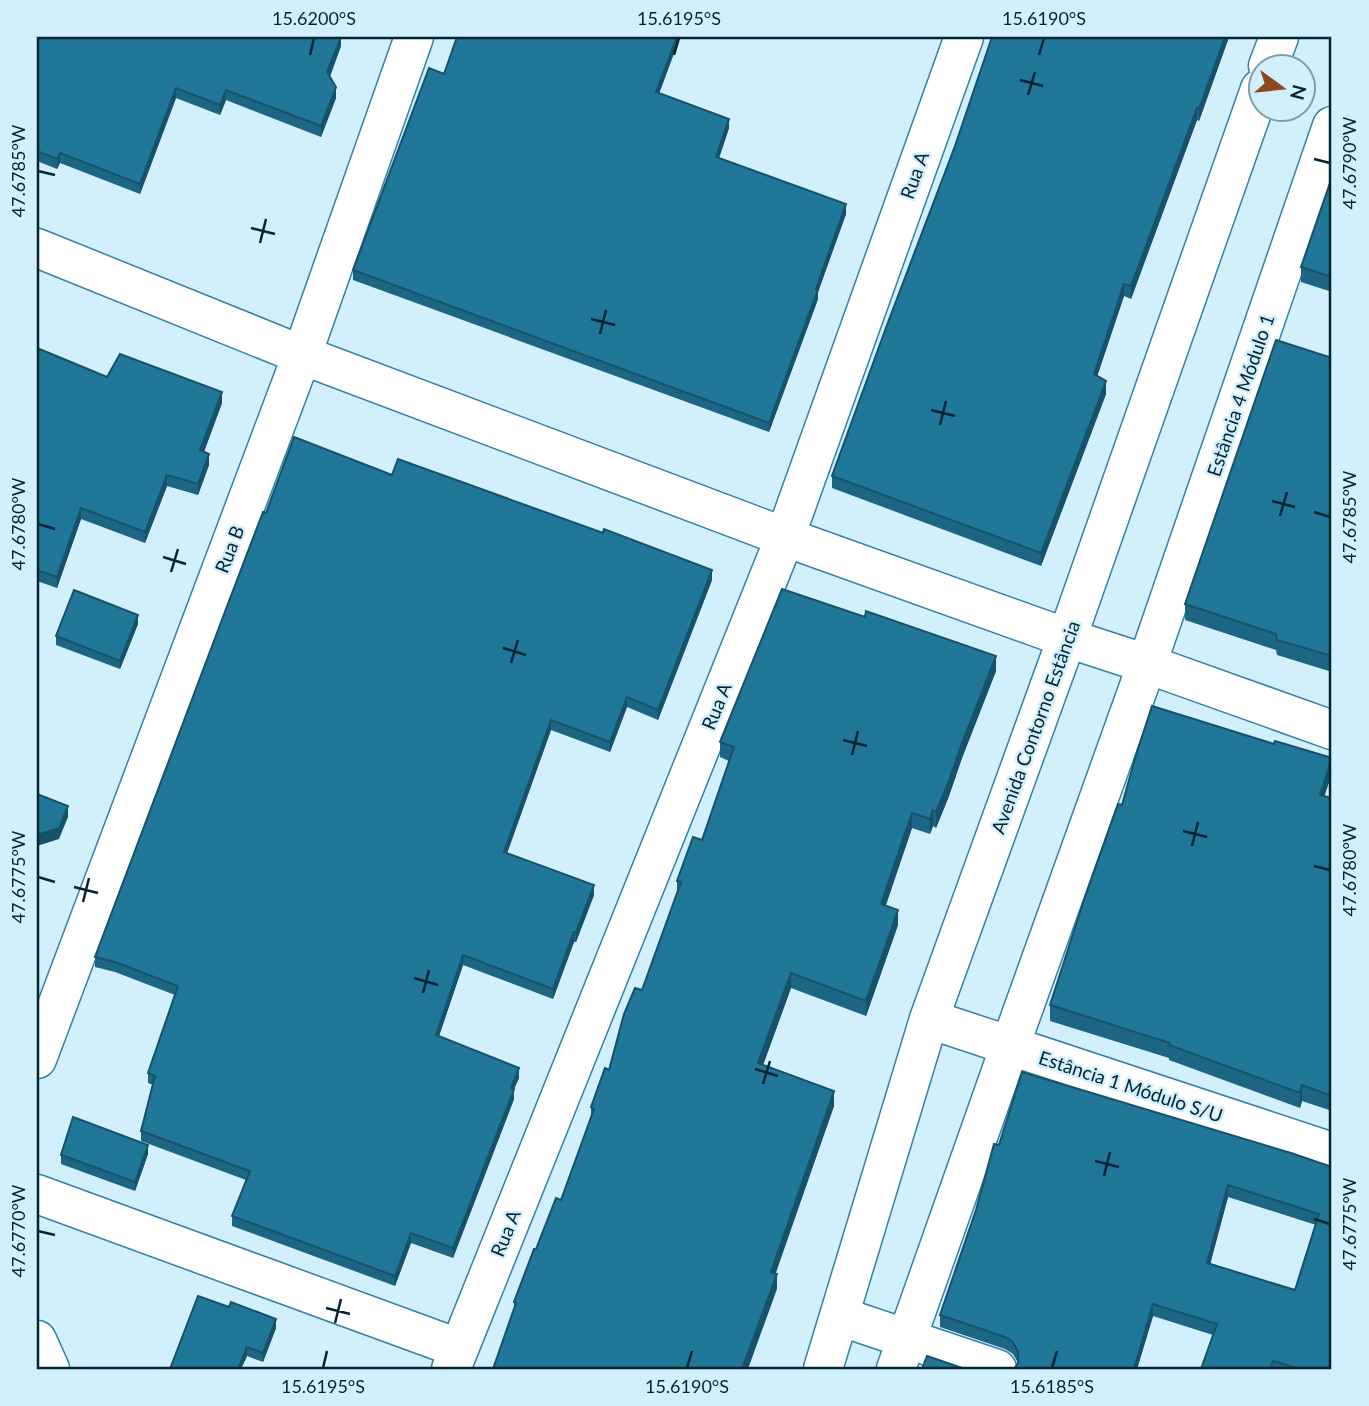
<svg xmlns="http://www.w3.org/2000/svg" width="1369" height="1406" viewBox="0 0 1369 1406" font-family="Lato,sans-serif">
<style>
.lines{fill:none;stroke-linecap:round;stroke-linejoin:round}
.minor-casing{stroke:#3382a2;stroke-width:41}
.minor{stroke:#fff;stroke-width:38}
.wall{fill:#1c6683;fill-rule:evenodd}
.shaded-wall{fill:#16536a}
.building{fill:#207798;stroke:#16536a;stroke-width:2;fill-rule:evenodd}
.ticks{fill:none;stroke:#032431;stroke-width:2.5}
.labels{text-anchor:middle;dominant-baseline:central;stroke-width:5;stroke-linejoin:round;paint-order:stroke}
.street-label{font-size:19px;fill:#032431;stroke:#d2effe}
.neatline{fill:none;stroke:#032431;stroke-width:2.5}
.ticks-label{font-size:18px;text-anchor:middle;fill:#032431}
</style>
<rect width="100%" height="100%" fill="#d2effe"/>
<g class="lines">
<defs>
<path id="minor" d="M1268 66 1279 37
M37 248 302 355 785 537 1067 638 1147 664 1332 730
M929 1019 1332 1152
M37 1059 302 355 414 37
M37 1194 458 1348
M839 1316 997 1369
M37 1340 50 1369
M451 1369 785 537 964 37
M823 1369 929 1019 1067 638 1260 89
M896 1369 1010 1046 1147 664 1332 126"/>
</defs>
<use href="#minor" class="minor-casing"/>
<use href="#minor" class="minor"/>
</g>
<path class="wall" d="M37 37 341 46 330 77 336 98 321 137 226 100 220 115 176 98 140 194 60 163 57 169 37 161Z
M457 37H680L659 93 729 128 719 158 846 214 818 292V299L769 432 353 280V270L444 74Z
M992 37H1229L1199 121 1197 120 1131 299 1124 296 1097 376 1106 394 1041 566 832 488V476L955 146Z
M1332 177V292L1301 282V267Z
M37 348 107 377 222 403 204 452 209 465 198 495 167 486 145 543 81 519 57 588 37 581Z
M1332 358V672L1277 655 1276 650 1185 620V604Z
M392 475 712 580 658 720 627 707 610 752 551 730 507 853 594 895 576 942H574L553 999 463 965 439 1036 519 1078 514 1089V1099L453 1258 411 1243 395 1286 232 1226V1216L246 1180 141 1141V1131L153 1085 148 1083V1073L175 995 115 972 95 967V957L266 513Z
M138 624 120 669 56 645V636Z
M996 671 962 758 949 796 936 828 933 826 930 834 912 828 886 905 898 925 866 1016 791 988 763 1065 834 1106 775 1273 777 1289 514 1309V1302L536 1249 561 1200 591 1118V1107L609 1070 642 990 677 893V881L702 840 729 761 720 757V742Z
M1332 773 1324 796 1332 798V1111L1302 1101 1300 1108 1169 1060V1058L1050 1021V1005L1122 805Z
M999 1145 1332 1167V1369H1201L1213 1335 1153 1316 1137 1369H1014L1018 1363 1013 1354 1005 1349 940 1327V1315ZM1228 1197 1316 1225 1295 1290 1210 1264Z
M148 1154 135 1191 61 1164V1155Z
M276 1328 263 1362 247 1356 241 1369H170Z"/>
<path class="shaded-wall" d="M341 37V46L327 83V72Z
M677 37H680L656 102V92Z
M1225 37H1229L1199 121V109Z
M336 87V98L321 137V126Z
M176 88V98L140 194V184Z
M226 90V100L220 115V105Z
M1197 108V120L1131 299V286Z
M729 119V128L716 167V157Z
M60 153V163L57 169V159Z
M846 204V214L818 292V299L769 432V423Z
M1124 284V296L1094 386V374Z
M1106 381V394L1041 566V553Z
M222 392V403L200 462V450Z
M209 454V465L198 495V484Z
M167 475V486L145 543V532Z
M81 508V519L57 588V577Z
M712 570V580L658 720V710Z
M138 615V624L120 669V661Z
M996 656V671L962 758 949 796 936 828V812L962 743Z
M627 697V707L610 752V742Z
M551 720V730L504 862V852Z
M1332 758V773L1320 810V795Z
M68 806V817L59 839 37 846V835Z
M933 810V826L930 834V819Z
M912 813V828L881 919V904Z
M594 885V895L576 942V932Z
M898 910V925L866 1016V1001Z
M574 932V942L553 999V989Z
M463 955V965L436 1045V1035Z
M791 973V988L758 1079V1063Z
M519 1068V1078L514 1089V1099L453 1258V1248Z
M1302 1085V1101L1300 1108V1093Z
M834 1091V1106L771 1287V1272Z
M148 1145V1154L135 1191V1182Z
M1228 1185V1197L1207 1276V1263Z
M411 1233V1243L395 1286V1276Z
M777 1274V1289L748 1369H742Z
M1153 1304V1316L1137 1369H1134Z
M276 1319V1328L263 1362V1353Z
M247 1347V1356L241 1369H238Z"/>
<path class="building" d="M37 37H341L327 72 336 87 321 126 226 90 220 105 176 88 140 184 60 153 57 159 37 151Z
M457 37H677L656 92 729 119 716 157 846 204 816 289H818L769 423 353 270 429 68 444 74Z
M992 37H1225L1199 109 1197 108 1131 286 1124 284 1094 374 1106 381 1041 553 832 476 887 325 955 146Z
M1332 177V277L1301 267Z
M1276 340 1332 358V656L1277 640 1276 634 1185 604Z
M37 348 107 377 120 354 222 392 200 450 209 454 198 484 167 475 145 532 81 508 57 577 37 570Z
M294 437 392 475 398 459 603 533 604 529 712 570 658 710 627 697 610 742 551 720 504 852 594 885 576 932H574L553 989 463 955 436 1035 519 1068 511 1088 514 1089 453 1248 411 1233 395 1276 232 1216 250 1171 141 1131 155 1076 148 1073 178 986 115 962 95 957 229 601 263 512 266 513Z
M782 589 865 617 866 611 996 656 962 743 949 781 936 812 933 810 930 819 912 813 881 904 898 910 866 1001 791 973 758 1063 834 1091 771 1272 777 1274 742 1369H493L516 1303 514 1302 534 1249H536L556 1198 561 1200 594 1109 591 1107 605 1068 609 1070 624 1014 635 988 642 990 681 882 677 881 693 837 702 840 734 747 720 742Z
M74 590 138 615 120 661 56 636Z
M1152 706 1274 744 1275 741 1332 758 1320 795 1332 798V1096L1302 1085 1300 1093 1169 1045 1170 1043 1050 1005 1083 903 1118 804 1122 805 1136 755Z
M37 794 68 806 59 828 37 835Z
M1022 1072 1291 1153 1332 1167V1369H1301L1273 1361 1270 1369H1201L1217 1324 1153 1304 1134 1369H1014L1018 1363V1352L1013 1342 1005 1337 940 1315 976 1210 994 1144 999 1145ZM1228 1185 1319 1214 1295 1290 1207 1263Z
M73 1117 148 1145 135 1182 61 1155Z
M198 1296 229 1307 231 1302 276 1319 263 1353 247 1347 238 1369H170Z
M927 1356 965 1369H922Z"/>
<path class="ticks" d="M310 55 314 38M674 55 679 38M1039 55 1044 38M1020 80 1043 86M1028 95 1035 72M1314 159 1330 163M38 171 55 175M251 228 275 234M260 243 266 219M591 319 615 325M600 334 606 310M931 410 955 416M940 425 946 401M1272 501 1295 507M1314 512 1330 517M1280 516 1287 492M38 524 55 529M163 557 186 564M171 572 178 549M503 648 526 655M511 663 518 640M843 740 867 746M852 755 858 731M1183 831 1207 837M1192 846 1198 822M1314 866 1330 870M38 877 55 882M74 887 98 893M83 902 89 878M414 978 438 985M423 993 429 970M755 1069 778 1076M763 1084 770 1061M1095 1161 1119 1167M1104 1176 1110 1152M1314 1219 1330 1224M38 1231 55 1235M326 1308 350 1314M335 1323 341 1299M323 1368 327 1351M687 1368 692 1351M1052 1368 1057 1351"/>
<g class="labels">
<g class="street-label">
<text transform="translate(914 175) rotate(-70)">Rua A</text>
<text transform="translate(1240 395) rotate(-71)">Estância 4 Módulo 1</text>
<text transform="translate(229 549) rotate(-69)">Rua B</text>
<text transform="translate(716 706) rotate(-68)">Rua A</text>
<text transform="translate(1035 727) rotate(-70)">Avenida Contorno Estância</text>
<text transform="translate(1131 1086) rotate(18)">Estância 1 Módulo S/U</text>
<text transform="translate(505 1233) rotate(-68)">Rua A</text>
</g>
</g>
<rect width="1369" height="1406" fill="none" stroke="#d2effe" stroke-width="77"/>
<g transform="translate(1282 88) rotate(105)"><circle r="33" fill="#d2effe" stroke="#7f9eac" stroke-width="2"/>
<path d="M0-5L12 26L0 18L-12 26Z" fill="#8d481e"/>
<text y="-10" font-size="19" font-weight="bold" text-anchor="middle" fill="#032431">N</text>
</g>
<rect x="38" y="38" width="1292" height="1330" class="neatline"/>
<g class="ticks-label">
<text x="314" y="25">15.6200°S</text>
<text x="679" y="25">15.6195°S</text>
<text x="1044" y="25">15.6190°S</text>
<text transform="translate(1350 163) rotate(-90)" y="6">47.6790°W</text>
<text transform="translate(19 171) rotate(-90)" y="6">47.6785°W</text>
<text transform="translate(1350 517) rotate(-90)" y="6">47.6785°W</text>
<text transform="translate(19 524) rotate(-90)" y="6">47.6780°W</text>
<text transform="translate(1350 870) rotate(-90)" y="6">47.6780°W</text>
<text transform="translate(19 877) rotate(-90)" y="6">47.6775°W</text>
<text transform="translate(1350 1224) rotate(-90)" y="6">47.6775°W</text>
<text transform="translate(19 1231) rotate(-90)" y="6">47.6770°W</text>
<text x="323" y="1393">15.6195°S</text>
<text x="687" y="1393">15.6190°S</text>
<text x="1052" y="1393">15.6185°S</text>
</g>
</svg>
